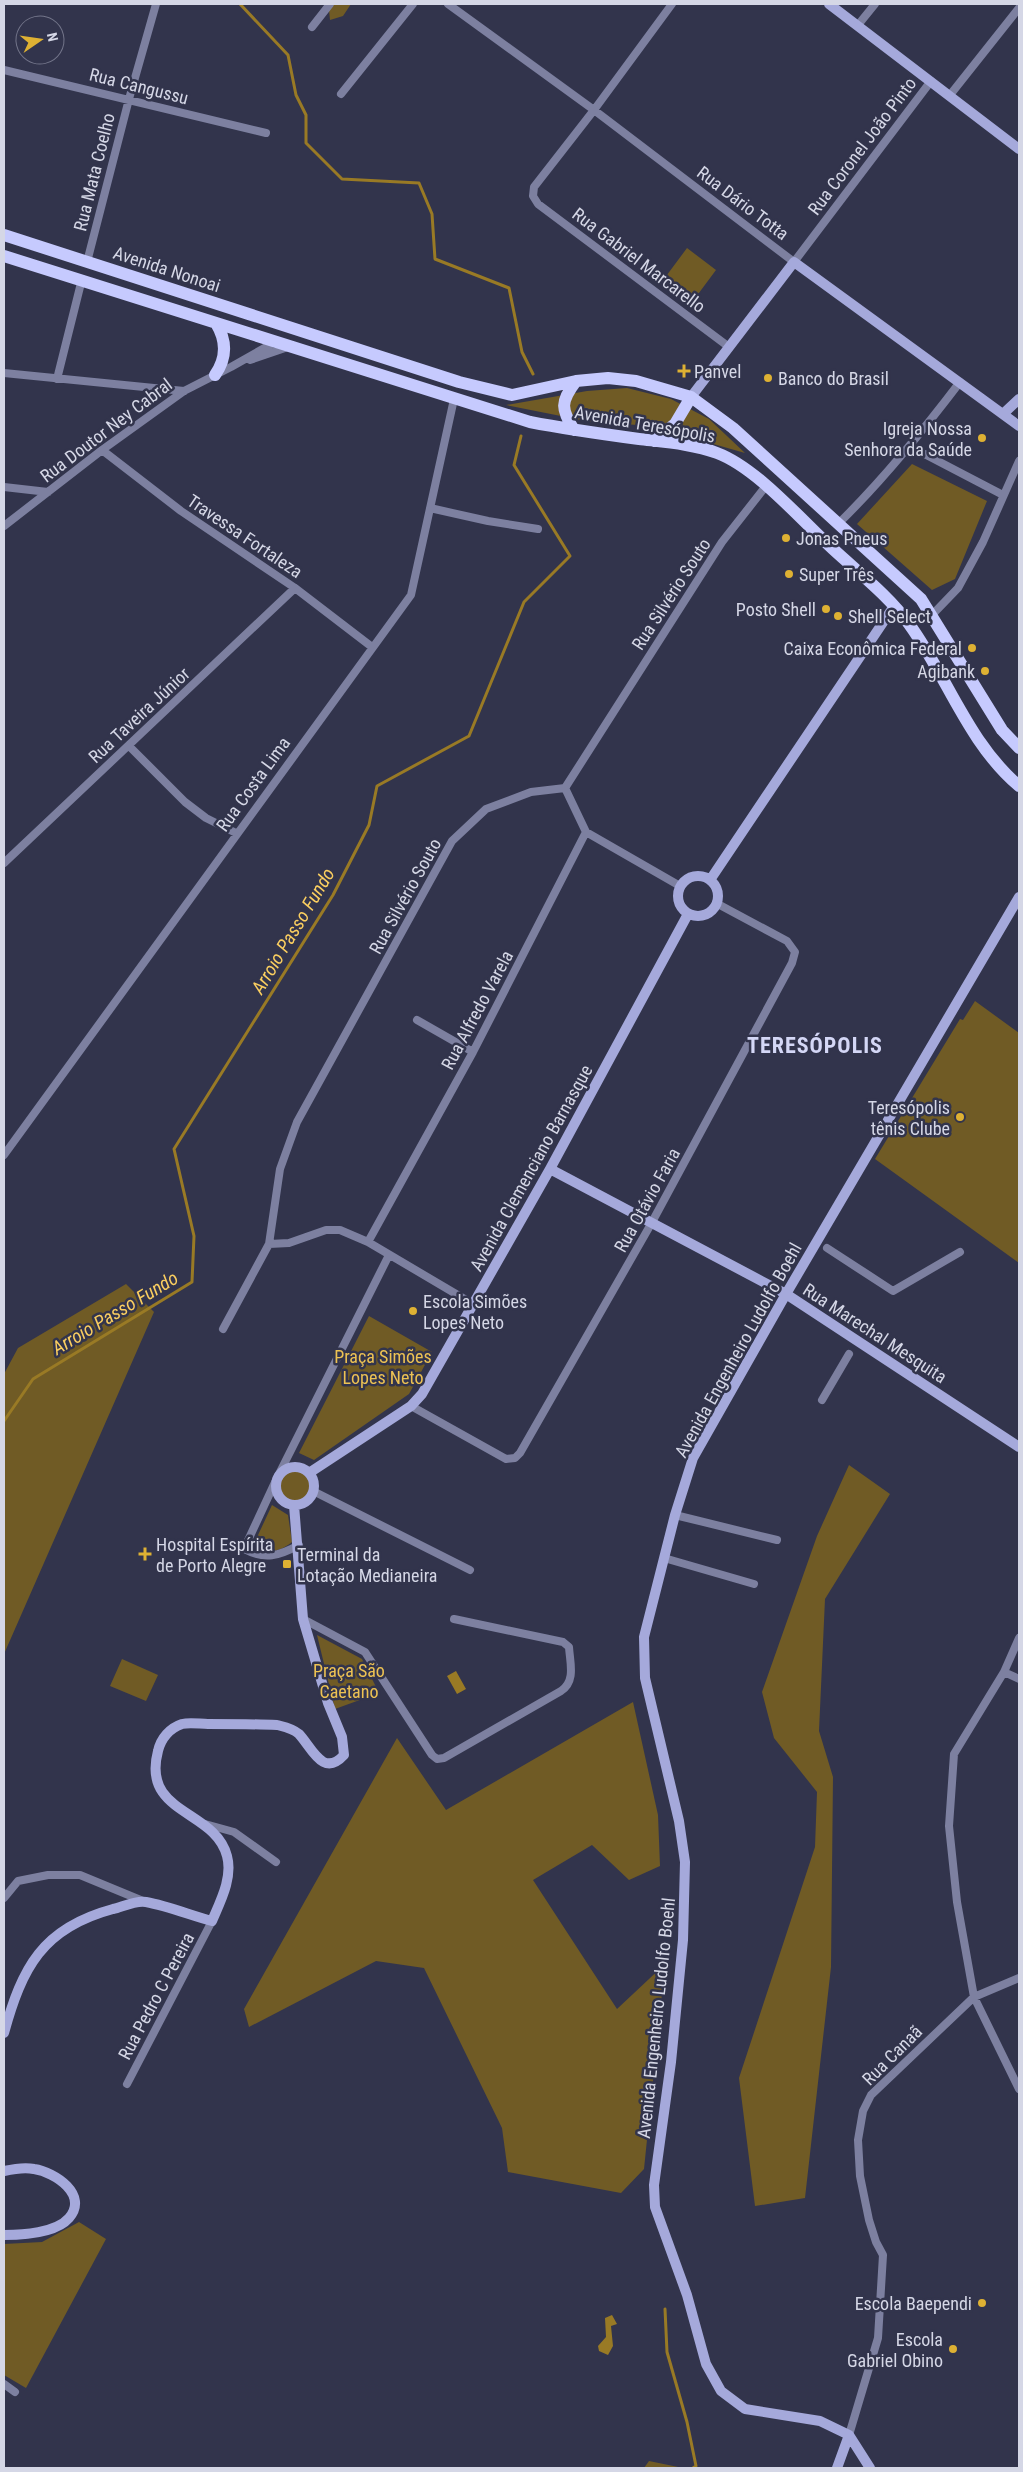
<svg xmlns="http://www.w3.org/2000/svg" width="1023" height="2472" viewBox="0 0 1023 2472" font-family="'Roboto Condensed',sans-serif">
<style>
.green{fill:#705b25}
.water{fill:#997a25}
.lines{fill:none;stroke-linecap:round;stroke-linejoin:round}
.stream{stroke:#997a25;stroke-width:3}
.street{stroke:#7d80a0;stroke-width:8}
.secondary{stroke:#a5a9db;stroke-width:10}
.primary{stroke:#c6cafe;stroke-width:12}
.poi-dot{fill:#deb133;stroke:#32344c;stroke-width:2}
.labels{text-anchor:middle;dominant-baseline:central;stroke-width:5;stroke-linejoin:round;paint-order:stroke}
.street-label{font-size:18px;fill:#d5d7e6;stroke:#32344c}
.poi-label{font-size:18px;fill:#d5d7e6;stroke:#32344c;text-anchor:start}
.park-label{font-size:18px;fill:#edc253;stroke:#32344c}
.water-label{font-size:19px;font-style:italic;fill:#face60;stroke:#32344c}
.district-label{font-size:22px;font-weight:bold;letter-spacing:1px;fill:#d4d7f6;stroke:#32344c}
</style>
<rect width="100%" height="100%" fill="#32344c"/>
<path class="green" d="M333 4H351L343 16 330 20 329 10Z
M687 248 716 270 690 305 661 283Z
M627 388 671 399 709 419 745 453 650 426 586 421 506 405 587 391Z
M912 464 987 501 955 579 932 590 857 524Z
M975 1001 1019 1033V1263L875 1159 960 1019 963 1020Z
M126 1284 154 1312 4 1654V1374L18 1348Z
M369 1316 432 1352 409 1394 314 1460 299 1453Z
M849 1465 890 1494 825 1599 819 1731 833 1777 831 1967 805 2198 755 2206 739 2078 815 1847 817 1792 774 1738 762 1692 817 1536Z
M280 1486a15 15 0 1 1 30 0a15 15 0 1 1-30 0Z
M272 1505 288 1515 292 1542C280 1552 267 1554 252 1548Z
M317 1635 362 1659 379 1693 335 1709Z
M122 1659 158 1675 146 1701 110 1686Z
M633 1702 658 1815 660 1866 629 1880 592 1845 533 1880 617 2009 665 1964 644 2169 621 2193 508 2172 502 2128 424 1968 376 1961 249 2027 244 2009 397 1738 446 1810Z
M79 2222 106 2239 26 2388 4 2375V2244L42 2242Z
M649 2461 683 2468H644Z"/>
<path class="water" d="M456 1671 466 1689 457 1694 447 1676Z
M612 2315 617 2324 611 2326 613 2346 608 2355 599 2351 598 2346 606 2337 605 2318Z"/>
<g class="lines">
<path class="stream" d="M240 4 288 55 296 95 306 115V143L342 179 419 183 432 214 435 259 509 288 522 352 533 374
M4 1421 33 1379 192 1282 194 1236 174 1149 333 895 369 825 377 786 469 736 524 602 570 556 514 465 521 436
M665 2309 667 2352 687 2422 696 2466 693 2468"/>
<path class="street" d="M448 4 594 110 794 262 931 81
M672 4 594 110 534 187 533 196 538 204 729 347
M858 25 875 4
M312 27 330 4
M4 70 266 133
M341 94 413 4
M950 95 1019 8
M87 262 129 99 156 4
M250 360 288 347
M4 373 184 391
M57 379 82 279
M911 447 1003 495
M102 450 181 511 295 588 372 647
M4 487 48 492
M430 508 488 521 538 529
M839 523C884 479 922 432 960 382
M4 526 102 450 184 391 231 367 275 342
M932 615 958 588 983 542 1019 461
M129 746 185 802 206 818 236 833
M565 788 586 832
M586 832 680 886
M4 863 295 588
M417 1020 473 1052
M4 1155 411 595 454 399
M368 1242 473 1052 586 832
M269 1244 289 1243 326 1230H340L368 1242 473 1304
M827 1248 893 1291 960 1252
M223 1329 269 1244 280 1169 297 1122 452 841 486 809 531 792 565 788 722 542 766 486
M822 1400 849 1354
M411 1406 506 1459 515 1458 520 1453 651 1224 792 963 795 952 787 941 716 903
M313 1491 470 1570
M675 1515 777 1540
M299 1545C279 1556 265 1560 244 1549L277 1478 389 1255
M664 1558 754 1584
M303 1619 365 1652 432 1755 437 1759 444 1758 561 1691C576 1681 570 1663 569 1647L563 1642 454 1619
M1019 1638 1004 1672 954 1754 949 1826 957 1902 974 1997 1019 2089
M1004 1672 1019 1679
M205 1824 234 1832 276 1862
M4 1898 18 1881 48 1875H80L143 1901
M127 2084 212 1921
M4 2384 15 2392
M849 2435 878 2338 883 2255 876 2242 869 2220 860 2176 858 2140 863 2111 871 2095 974 1997 1019 1978"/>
<path class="secondary" d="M829 4 1019 149
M691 397 794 262 1019 426
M1003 414 1019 399
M678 896a20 20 0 1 1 40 0a20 20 0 1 1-40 0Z
M710 880 894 606
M550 1169 786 1294 1019 1447
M276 1486a19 19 0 1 1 38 0a19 19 0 1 1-38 0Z
M309 1473 411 1406 422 1394 550 1169 688 914
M4 2033C22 1968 42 1928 113 1909 122 1907 136 1900 146 1902 168 1906 190 1915 212 1921 220 1902 233 1878 227 1856 215 1809 141 1815 158 1751 161 1738 170 1728 182 1724 190 1722 200 1724 208 1724 231 1724 254 1724 277 1725 285 1727 292 1728 299 1734 312 1748 323 1778 344 1755L342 1737 328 1703 303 1619 294 1505
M4 2171C13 2169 25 2167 34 2169 55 2172 89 2195 69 2218 56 2233 22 2235 4 2235
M837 2468 849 2435
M870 2468 849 2435 820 2421 745 2409 721 2391 706 2364 687 2295 655 2207 654 2185 671 2062 683 1940 685 1862 679 1821 645 1678 644 1637 675 1515 693 1458 786 1294 1019 897"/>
<path class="primary" d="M4 235 459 382 512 395 576 381 608 378 636 381 691 397 733 428 921 599 1002 730 1019 748
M4 256 530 422C566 429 602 434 639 439 664 442 693 444 717 453 757 468 801 520 833 549 859 573 889 596 909 624 947 676 968 743 1019 786
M215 375C227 358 227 341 216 323
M574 430C561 409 560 402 576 381
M654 441 675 424 691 397"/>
</g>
<g class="poi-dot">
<path d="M681.5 363.5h5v5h5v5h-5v5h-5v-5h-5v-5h5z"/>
<circle cx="768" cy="378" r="5"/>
<circle cx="982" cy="438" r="5"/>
<circle cx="786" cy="538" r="5"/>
<circle cx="789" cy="574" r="5"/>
<circle cx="826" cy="609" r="5"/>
<circle cx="838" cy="616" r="5"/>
<circle cx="972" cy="648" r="5"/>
<circle cx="985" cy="671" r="5"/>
<circle cx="960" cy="1117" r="5"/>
<circle cx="413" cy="1311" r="5"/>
<path d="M142.5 1546.5h5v5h5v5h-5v5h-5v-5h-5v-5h5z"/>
<rect x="282" y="1559" width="10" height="10" rx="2.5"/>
<circle cx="982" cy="2303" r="5"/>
<circle cx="953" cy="2349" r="5"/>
</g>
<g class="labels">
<g class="street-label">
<text transform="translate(139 86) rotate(14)">Rua Cangussu</text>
<text transform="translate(862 146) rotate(-53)">Rua Coronel João Pinto</text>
<text transform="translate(94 172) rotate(-76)">Rua Mata Coelho</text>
<text transform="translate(743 203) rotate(37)">Rua Dário Totta</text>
<text transform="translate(639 260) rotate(37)">Rua Gabriel Marcarello</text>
<text transform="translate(167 269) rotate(18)">Avenida Nonoai</text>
<text transform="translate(645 424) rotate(10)">Avenida Teresópolis</text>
<text transform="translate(106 430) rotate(-37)">Rua Doutor Ney Cabral</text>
<text transform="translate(245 536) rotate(34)">Travessa Fortaleza</text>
<text transform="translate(671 594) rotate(-57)">Rua Silvério Souto</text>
<text transform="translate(139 715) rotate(-43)">Rua Taveira Júnior</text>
<text transform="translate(253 784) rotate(-54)">Rua Costa Lima</text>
<text transform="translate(405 896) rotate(-61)">Rua Silvério Souto</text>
<text transform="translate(477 1010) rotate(-62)">Rua Alfredo Varela</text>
<text transform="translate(531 1168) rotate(-61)">Avenida Clemenciano Barnasque</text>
<text transform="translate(647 1200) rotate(-61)">Rua Otávio Faria</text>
<text transform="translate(875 1333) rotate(33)">Rua Marechal Mesquita</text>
<text transform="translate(738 1350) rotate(-61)">Avenida Engenheiro Ludolfo Boehl</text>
<text transform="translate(156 1996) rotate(-62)">Rua Pedro C Pereira</text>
<text transform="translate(656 2018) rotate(-84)">Avenida Engenheiro Ludolfo Boehl</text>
<text transform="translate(892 2055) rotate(-45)">Rua Canaã</text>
</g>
<g class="poi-label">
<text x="694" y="371">Panvel</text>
<text x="778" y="378">Banco do Brasil</text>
<text x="972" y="428" text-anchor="end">Igreja Nossa<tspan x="972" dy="21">Senhora da Saúde</tspan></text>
<text x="796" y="538">Jonas Pneus</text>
<text x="799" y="574">Super Três</text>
<text x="816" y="609" text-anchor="end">Posto Shell</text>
<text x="848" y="616">Shell Select</text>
<text x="962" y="648" text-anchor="end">Caixa Econômica Federal</text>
<text x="975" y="671" text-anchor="end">Agibank</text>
<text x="950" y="1107" text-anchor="end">Teresópolis<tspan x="950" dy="21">tênis Clube</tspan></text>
<text x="423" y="1301">Escola Simões<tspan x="423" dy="21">Lopes Neto</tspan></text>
<text x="156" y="1544">Hospital Espírita<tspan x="156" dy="21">de Porto Alegre</tspan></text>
<text x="297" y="1554">Terminal da<tspan x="297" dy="21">Lotação Medianeira</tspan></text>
<text x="972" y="2303" text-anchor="end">Escola Baependi</text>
<text x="943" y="2339" text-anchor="end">Escola<tspan x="943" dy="21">Gabriel Obino</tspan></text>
</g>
<g class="park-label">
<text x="383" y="1356">Praça Simões<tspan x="383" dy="21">Lopes Neto</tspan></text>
<text x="349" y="1670">Praça São<tspan x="349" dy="21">Caetano</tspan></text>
</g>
<g class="water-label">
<text transform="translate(293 931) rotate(-59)">Arroio Passo Fundo</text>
<text transform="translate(115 1313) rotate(-31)">Arroio Passo Fundo</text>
</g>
<g class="district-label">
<text x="815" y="1045">TERESÓPOLIS</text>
</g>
</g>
<rect width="1023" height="2472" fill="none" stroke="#d5d7e6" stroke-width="10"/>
<g transform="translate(40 40) rotate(77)"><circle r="24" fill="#32344c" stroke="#73758a"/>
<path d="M0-4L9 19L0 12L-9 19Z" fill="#deb133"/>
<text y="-8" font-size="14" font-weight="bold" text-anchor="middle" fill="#d5d7e6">N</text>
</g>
</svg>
